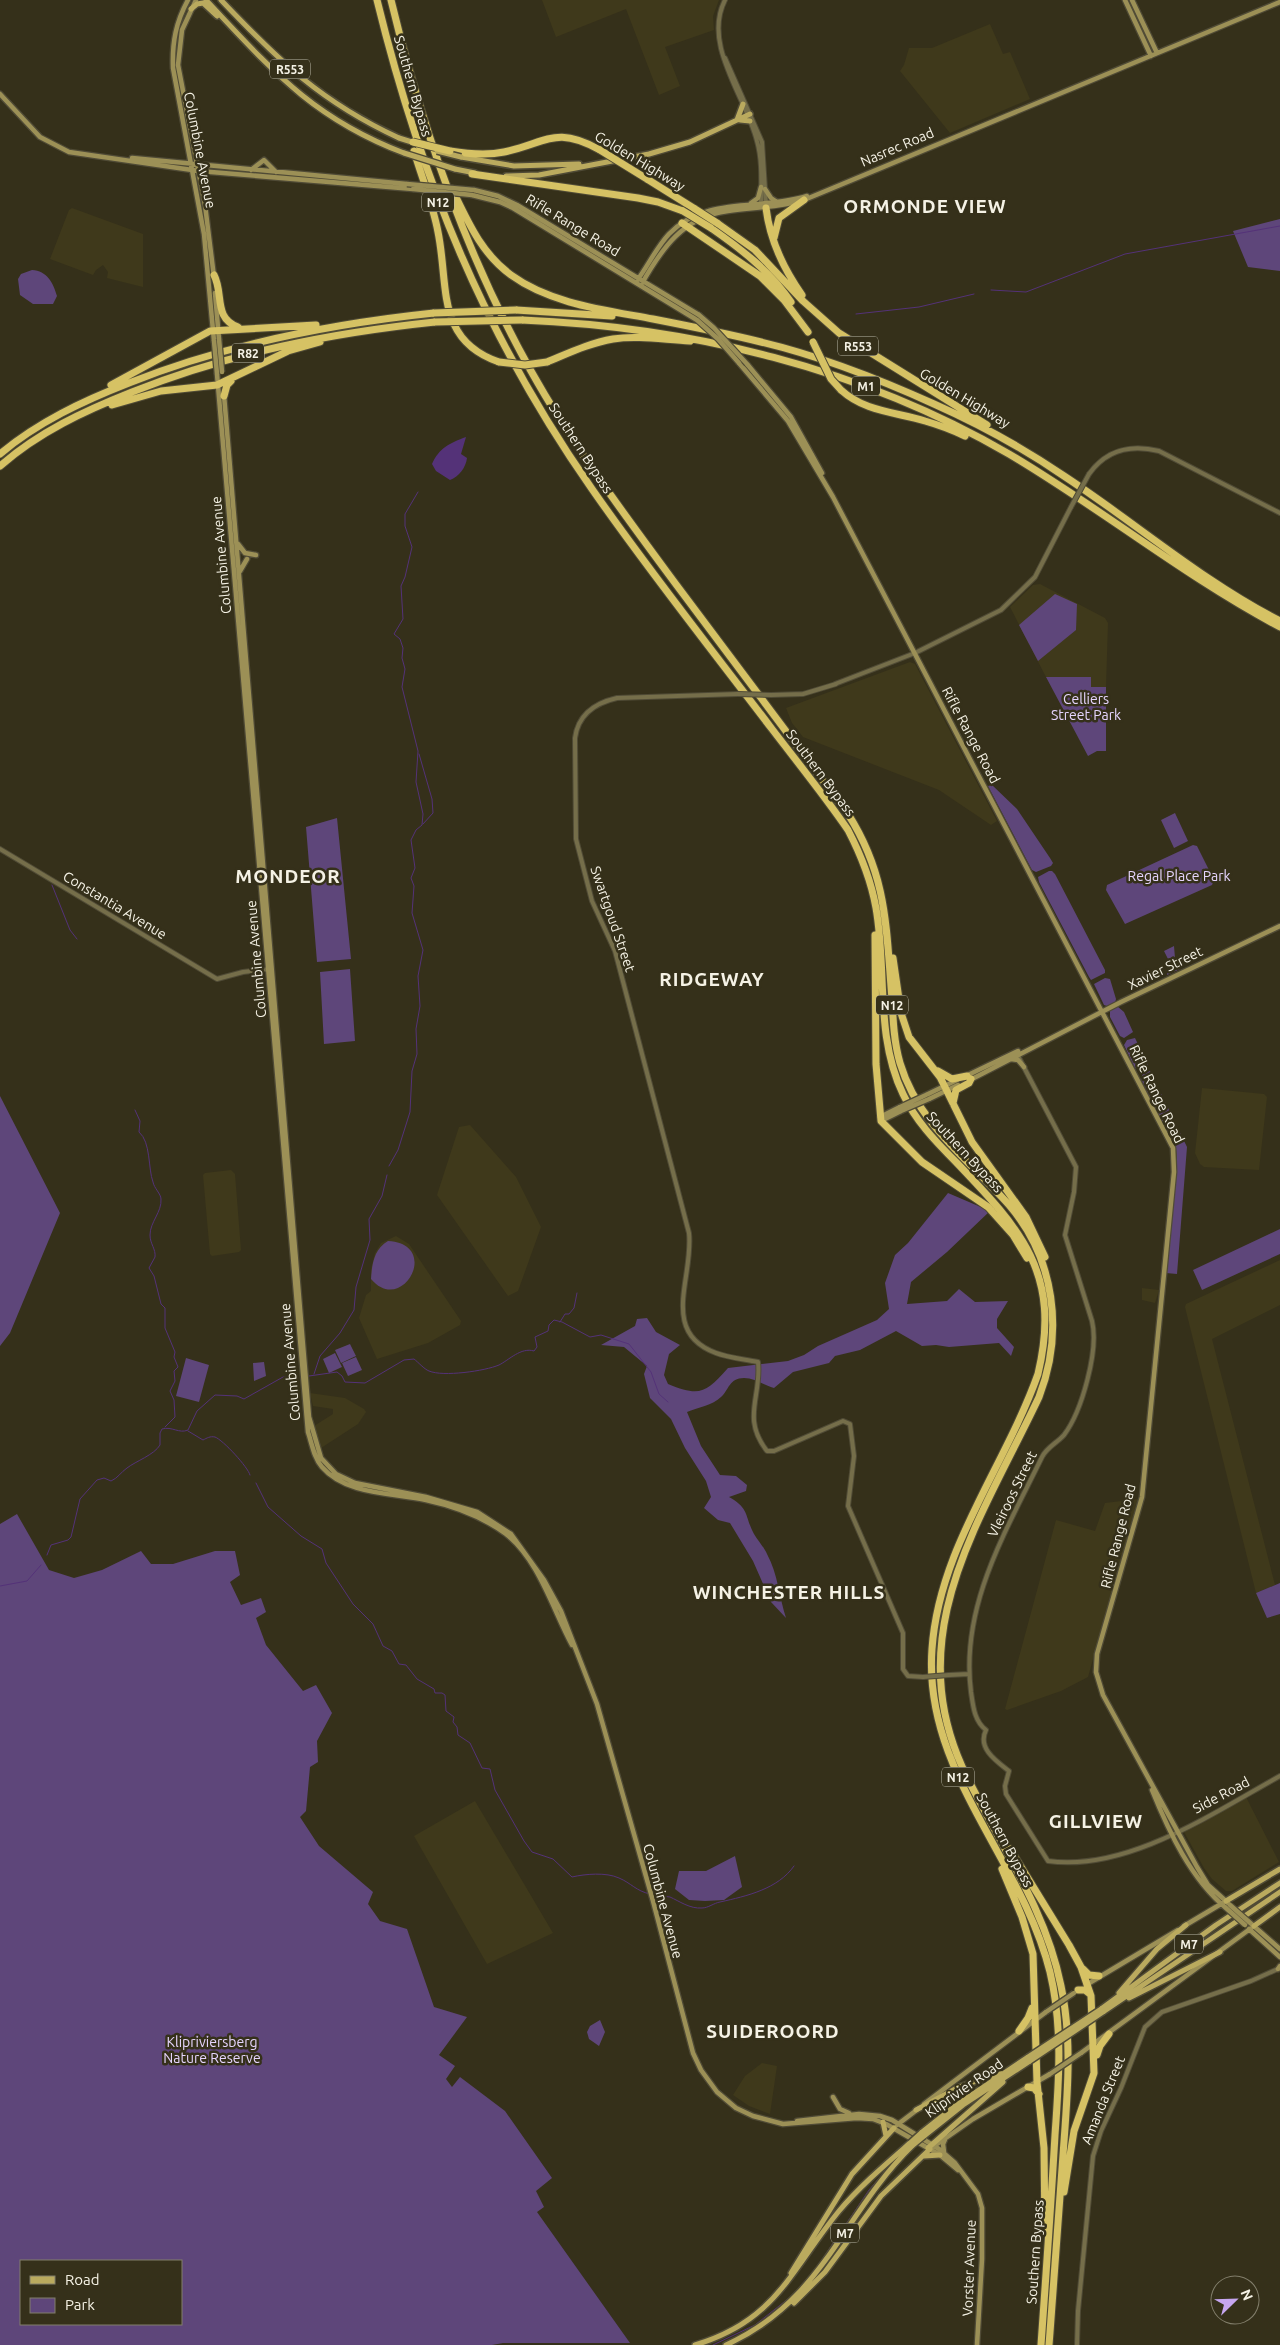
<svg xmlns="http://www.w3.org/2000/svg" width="1280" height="2345" viewBox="0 0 1280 2345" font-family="Ubuntu,sans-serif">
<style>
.built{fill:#3f391b}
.green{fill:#5e467a;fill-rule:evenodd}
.water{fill:#543278}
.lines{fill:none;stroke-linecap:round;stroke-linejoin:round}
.stream{stroke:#543278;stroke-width:1}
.tertiary-casing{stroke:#504b36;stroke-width:6}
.secondary-casing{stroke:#504b36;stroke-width:7}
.primary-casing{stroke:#504b36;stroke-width:8}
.motorway-casing{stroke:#504b36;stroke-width:9}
.tertiary{stroke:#756e4a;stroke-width:4}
.secondary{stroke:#9c9056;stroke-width:4.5}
.primary{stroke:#baaa5e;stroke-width:5}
.motorway{stroke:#d6c264;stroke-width:7}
.tertiary-bridge-casing{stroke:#504b36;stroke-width:6;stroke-linecap:butt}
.secondary-bridge-casing{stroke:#504b36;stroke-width:7;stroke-linecap:butt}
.primary-bridge-casing{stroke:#504b36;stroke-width:8;stroke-linecap:butt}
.motorway-bridge-casing{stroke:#504b36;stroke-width:9;stroke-linecap:butt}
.tertiary-bridge{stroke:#756e4a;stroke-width:4}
.secondary-bridge{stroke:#9c9056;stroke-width:4.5}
.primary-bridge{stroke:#baaa5e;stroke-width:5}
.motorway-bridge{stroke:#d6c264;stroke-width:7}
.labels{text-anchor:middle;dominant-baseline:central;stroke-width:5;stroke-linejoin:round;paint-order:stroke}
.shield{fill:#35301a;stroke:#bbb8a8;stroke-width:1}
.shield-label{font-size:12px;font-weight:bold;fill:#f5f2e5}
.street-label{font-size:14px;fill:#f5f2e5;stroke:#35301a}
.park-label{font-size:14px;fill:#e6d5fe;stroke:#35301a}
.district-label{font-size:19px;font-weight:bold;letter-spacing:1px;fill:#f5f2e5;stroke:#35301a}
</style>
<rect width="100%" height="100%" fill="#35301a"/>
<path class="built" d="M542 0H719L713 16 714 30 665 47 680 86 659 95 626 9 556 37Z
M990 24 1003 54 1010 52 1030 99 950 133 900 71 904 65 909 48H932Z
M72 208 143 234V287L107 278 108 272 103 265 96 270 93 275 50 259 69 210Z
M1040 584 1105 618 1108 623 1106 687H1091L1090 677H1046L1010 607 1033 585Z
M910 662 915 664 997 821 991 825 939 790 803 737 792 723 786 708Z
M1202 1088 1264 1094 1267 1097 1259 1170 1204 1167 1200 1164 1195 1153Z
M470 1125 516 1177 541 1227 518 1291 508 1296 437 1195 459 1127Z
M231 1170 235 1174 241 1250 239 1252 212 1256 210 1254 203 1175 205 1173Z
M396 1236 409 1244 461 1321 460 1325 428 1343 377 1359 359 1318 366 1295 371 1291V1269L375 1253 381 1243Z
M1280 1260V1305L1212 1339 1275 1585 1256 1593 1185 1307 1186 1304Z
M1142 1288 1159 1290 1155 1303 1142 1300Z
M310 1393 345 1398 364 1409 366 1412 358 1424 321 1448 314 1426 333 1414V1409L313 1406Z
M1138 1499 1088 1677 1061 1691 1007 1710 1005 1709 1056 1520 1095 1531 1105 1503Z
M1246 1797 1279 1862 1232 1891H1226L1212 1879 1204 1868 1184 1832Z
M475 1801 553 1933 487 1964 414 1836Z
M762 2063 777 2066 770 2114 749 2106 733 2095 745 2076Z"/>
<path class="green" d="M1280 219V271L1248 267 1233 231Z
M32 270C47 271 53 282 57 296L53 304H33L20 295 18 279 21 274Z
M1055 594 1077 604 1076 630 1038 661 1019 625Z
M1046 677H1091V687H1106V751H1097L1088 756Z
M992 785 1017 809 1050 858 1053 863 1051 866 1036 872 1032 870 988 786Z
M1175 813 1188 841 1174 848 1161 820Z
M337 818 351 959 317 962 306 827Z
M1193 845 1197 846 1214 880 1212 885 1125 924 1106 890 1107 885Z
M1049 871H1052L1055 874 1105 970V973L1091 980 1089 977 1039 882 1038 877Z
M1174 946 1175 958 1180 969 1167 975 1169 961 1164 951Z
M350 969 355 1041 324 1044 320 972Z
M1105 978 1110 979 1116 999 1115 1003 1107 1006 1104 1005 1094 984Z
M1117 1006 1124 1012 1133 1032 1124 1038 1120 1036 1110 1017V1011Z
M1135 1038 1148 1065 1140 1070 1135 1068 1124 1045 1127 1040Z
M1150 1071 1187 1147 1177 1274 1166 1273 1177 1160 1176 1149 1141 1079 1143 1073Z
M0 1096 60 1213 10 1333 0 1346Z
M948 1193 990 1211 947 1252 911 1282 907 1304 947 1301 959 1289 975 1302 1008 1301 997 1319V1328L1014 1347 1011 1356 999 1343 949 1347 936 1345 922 1346 896 1331 860 1350 835 1356 829 1363 793 1372 774 1388C763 1385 755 1378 744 1378 729 1378 729 1390 721 1397 713 1405 697 1408 687 1412L701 1446 720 1475 736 1476 747 1485 746 1491 729 1497C750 1509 744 1515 754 1534 758 1541 764 1547 767 1554 778 1574 779 1597 786 1618L771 1602 753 1561 730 1523 718 1520 704 1508 711 1497 706 1481 685 1448 671 1419 650 1398 644 1374 647 1366 624 1347 601 1345 635 1326 637 1319 647 1318 656 1332 680 1345 669 1354 664 1375 668 1384C700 1397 706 1393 728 1368L788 1361 804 1355 818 1346 877 1320 889 1309 885 1283 895 1255 908 1243Z
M1280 1229V1254L1202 1290 1193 1270Z
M388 1241C442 1244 402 1316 371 1279 372 1264 374 1249 388 1241Z
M350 1344 356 1356 341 1363 335 1350Z
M335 1353 342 1367 329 1373 323 1359Z
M356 1357 362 1370 348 1376 342 1363Z
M186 1358 209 1365 199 1402 176 1396Z
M264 1362 266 1376 254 1381 253 1363Z
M17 1514 49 1570 74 1578 102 1570 141 1551 151 1564H173L215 1551H235L240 1575 230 1582 241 1605 261 1598 266 1612 256 1618 266 1645 303 1691 316 1685 332 1713 317 1741 318 1762 310 1767 306 1811 300 1817 319 1846 373 1892 368 1904 380 1921 407 1929 434 2007 467 2017 439 2055 455 2066 446 2079 452 2087 460 2077 505 2111 552 2178 536 2191 544 2207 537 2212 630 2343H503L492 2345H0V1524ZM21 2261H181V2324H21Z
M1280 1583V1614L1267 1618 1256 1593Z
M735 1856 742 1887 724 1900 705 1901 689 1900 675 1889 679 1871H706Z
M600 2020 605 2032 599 2046 589 2039 587 2032 590 2026Z"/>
<path class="water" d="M466 437 461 454 467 458C466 467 459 477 450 480L436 471 432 464C439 448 450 443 466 437Z"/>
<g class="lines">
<path class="stream" d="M991 290 1026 292 1125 254 1280 226
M856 314 919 307 974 294
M419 754 432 799 433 813 423 824
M52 885 70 930 77 939
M135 1110 140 1121 139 1132C151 1142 148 1169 153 1182 154 1188 161 1194 161 1199 162 1212 150 1222 150 1235 150 1244 156 1249 155 1257L149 1268 154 1276 161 1304 165 1308V1328L175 1352 174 1357 178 1367 174 1371 175 1381 170 1391 174 1400 175 1417 165 1427
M389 1166 398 1150 410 1112 412 1071 417 1054 416 1029 420 1006 418 976 423 950 412 913 414 886 411 878 415 868 411 840 416 830 422 825 423 814 416 782 418 751 402 687 405 669 402 658 403 648 400 639 394 634 403 619 401 586 405 577 412 547 405 526V514L418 492
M560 1322 565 1314H569L574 1308 577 1293
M314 1374 320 1356 340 1333 354 1310 356 1287 370 1240 369 1219 382 1196 387 1175
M309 1376 337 1372 342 1376 345 1382 365 1383 404 1360 414 1359C418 1362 424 1369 429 1371 443 1377 485 1371 499 1365 509 1360 521 1347 534 1351L537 1347 535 1337 548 1331 549 1325 554 1320 562 1322 590 1337 601 1335 629 1344 651 1372 659 1394 668 1402
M188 1431 203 1440C207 1438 210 1436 215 1437 223 1440 248 1467 250 1475
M256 1483 268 1507 301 1536 322 1549 326 1563 353 1604 373 1624 383 1646 392 1651 399 1664 406 1665 417 1679 434 1689 435 1693H442L445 1695 446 1711 454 1717 453 1722 457 1727 458 1735 470 1743 482 1768 490 1769 495 1790 524 1841 532 1852 553 1859 572 1877C585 1874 606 1872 619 1878 631 1883 636 1891 650 1894
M47 1555 51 1545 68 1540 71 1537 80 1499 97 1480 104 1478 111 1481C118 1478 121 1472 127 1468 136 1461 154 1455 160 1445V1433L162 1429C172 1426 179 1434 188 1430L197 1411 215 1395 237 1396 244 1399 283 1377 298 1378
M0 1586 27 1581 41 1565
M654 1895C659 1896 665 1896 670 1897 679 1901 690 1909 702 1908 708 1908 714 1903 720 1902 747 1896 778 1889 794 1866
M817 2267 869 2190 891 2164
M804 2283 810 2276
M713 2345 755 2325 793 2295"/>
<defs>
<path id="tertiary" d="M725 0C702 45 746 97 757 141 763 162 761 185 761 206
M725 58 762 142 766 205
M1089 474C1106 450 1131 444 1159 451L1280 513
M835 684 915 653 1001 610 1035 577 1071 507
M738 694 617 698C595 703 578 715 575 738L576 839 592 901 615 951 689 1233C694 1277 659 1332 716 1353 729 1358 744 1359 758 1362 762 1396 741 1418 767 1451H774L843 1421 850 1424 854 1456 848 1506 903 1633V1669L908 1676 923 1677
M771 695 803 694 836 684
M0 849 217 979 243 972 271 969
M1017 1054 1076 1167 1074 1192 1065 1235 1092 1321C1099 1350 1082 1411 1064 1435 1057 1443 1047 1447 1042 1457 1006 1531 960 1606 971 1692 973 1705 974 1721 986 1730 977 1748 996 1761 1009 1771L1005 1786 1006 1794 1048 1861C1127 1872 1213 1813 1280 1776
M949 1675 969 1674
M1077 2345 1078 2311 1093 2156 1101 2131 1121 2088 1145 2027 1162 2012 1251 1981 1280 1968"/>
<path id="secondary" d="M188 0C176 22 172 42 173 68L204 234 214 341
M196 0 182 30 178 65 205 205 214 277
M1125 0 1151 56
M1132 0 1157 53
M0 94 40 137 69 152 199 171 413 189
M132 158 407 184
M251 170 264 160 276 172
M765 189 771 198 777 202
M474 190 498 196 517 205 699 315
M472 195 500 202 513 208 697 320
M751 203 758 198 761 187
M636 282C648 266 656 248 669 234 707 195 761 211 807 196
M641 285C662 248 683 217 728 211 755 207 776 208 804 200L1280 2
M215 293 219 339
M739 363 788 421 833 497 1173 1148 1174 1172 1142 1497 1097 1654 1096 1672 1103 1695 1197 1867 1208 1885 1228 1903
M747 364 791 417 822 473
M217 374 308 1432C312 1444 314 1458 322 1467 346 1495 393 1493 426 1500 454 1506 483 1517 506 1534 539 1560 553 1610 572 1645
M224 395 309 1417 321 1458 336 1474 355 1483 426 1497 477 1512 511 1534 544 1580 561 1611 597 1704 653 1901 693 2053 701 2070 717 2092 736 2108 753 2116 783 2124 857 2118 873 2119 886 2124 940 2155 958 2170
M238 544 245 553 256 555
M240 571 247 559
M1011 1059 1018 1060 1024 1067
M966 1076 1018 1051
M970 1080 1121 1002 1280 926
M926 1095 957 1080
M929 1099 958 1085
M880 1117 900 1107
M881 1121 901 1111
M1152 1790C1169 1832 1191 1879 1226 1908
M1248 1921 1280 1949
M1184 1926 1226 1901
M1249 1929 1280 1957
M1278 1969 1280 1966
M1086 1985 1178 1930
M1081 2053 1254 1926
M833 2097 840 2109 849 2113
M924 2104 1046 2012
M797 2121 859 2114 880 2116 892 2120 939 2149 955 2163 978 2194 982 2208V2259L977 2345
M897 2125 918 2109
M933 2147 973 2119 1050 2074
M944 2152 943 2144 946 2137"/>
<path id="primary" d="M206 0C271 69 312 118 404 153
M221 0C279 61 321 102 399 138
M191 9 197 4 203 3 217 16
M737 120 743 104
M740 120 750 121
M461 157 514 166 579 164
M455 169 475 173
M506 176 539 175 649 154 690 142 750 114
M1226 1901 1280 1869
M1254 1926 1280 1907
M1119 1993 1157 1949 1186 1925
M1129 1998 1220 1952
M1101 2009 1216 1925 1280 1883
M1103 2012 1280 1892
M916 2110 959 2087 1000 2073
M883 2122 886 2136
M921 2133 955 2106 1028 2057
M924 2136 963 2105 1030 2061
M928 2148 1003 2082
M924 2156 940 2155
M791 2273 852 2174 894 2128
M794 2303 825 2272 881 2196 930 2149
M695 2345C776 2321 790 2271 839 2211 860 2186 886 2164 910 2143
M726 2345C825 2300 841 2215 913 2145"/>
<path id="motorway" d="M377 0C421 180 485 336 592 489 649 571 712 650 772 729 798 763 824 795 848 830 861 855 871 880 876 908 887 970 875 1036 903 1094 915 1120 935 1141 956 1162 1021 1230 1062 1273 1038 1374 1005 1467 939 1548 932 1649 923 1772 1022 1859 1050 1972 1063 2027 1059 2080 1055 2135 1051 2205 1046 2275 1041 2345
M391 0C422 129 466 255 531 371 573 446 624 514 675 583 732 660 791 737 848 814 888 877 886 929 892 999 893 1020 894 1042 900 1063 918 1124 969 1160 1009 1205 1055 1259 1064 1332 1039 1397 980 1522 897 1636 967 1777 1001 1846 1046 1910 1061 1986 1073 2042 1067 2099 1063 2155 1058 2219 1054 2282 1049 2345
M414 151C422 178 433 205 438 232 449 285 435 340 499 362
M450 151C468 154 486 156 504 152 547 143 555 125 600 150
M472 174 638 198 658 202 683 211
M647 179 695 209
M452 189C468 222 481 253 511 275 551 304 605 310 653 319 689 326 725 333 761 342 820 356 879 379 934 404 979 424 1023 448 1064 476 1137 524 1202 581 1280 621
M766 208C770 241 783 268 802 295
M682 223 760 276 784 300 808 332
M717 223 755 250 803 301 839 333 987 425
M711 228C741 249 770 271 791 302
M774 238 779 218 804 200
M214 275C224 294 213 318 238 327
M516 310 612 316
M522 320C692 327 861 368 1009 454 1102 509 1184 576 1280 627
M547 362C569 353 590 343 613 339 638 335 665 340 690 341
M111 385 210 331 316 325
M841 390C865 412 896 412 925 421 939 425 952 430 965 436
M224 396 227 385 231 381
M112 405 161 391 217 385 288 351 320 342
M0 454C38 422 83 401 129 383 227 344 329 324 434 313
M0 466C39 432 84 411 132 392 230 353 330 333 435 322
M875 935 876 1064 881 1121 922 1162 988 1207 1013 1235 1027 1258
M893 958 901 1013 909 1037 940 1077 972 1142 1026 1217 1045 1257
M938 1071 952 1079 967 1076
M953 1103 956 1090 969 1083 971 1079
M1010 1849 1069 1945 1081 1967 1091 1996 1094 2073 1074 2131 1064 2192
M1002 1869 1022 1917 1033 1954 1037 2082 1044 2148 1045 2232
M1083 1969 1089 1975 1099 1976
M1078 1990H1085L1090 1994
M1019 2031 1028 2018 1032 2008
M1097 2055 1100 2046 1109 2034
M1028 2087 1034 2088 1039 2094"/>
</defs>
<use href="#tertiary" class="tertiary-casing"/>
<use href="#secondary" class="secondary-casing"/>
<use href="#primary" class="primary-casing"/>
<use href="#motorway" class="motorway-casing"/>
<use href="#tertiary" class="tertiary"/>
<use href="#secondary" class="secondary"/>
<use href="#primary" class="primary"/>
<use href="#motorway" class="motorway"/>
<defs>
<path id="tertiary-bridge" d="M1071 507 1089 474
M738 694 771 695
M923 1677 949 1675"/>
<path id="secondary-bridge" d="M407 184 474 190
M413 189 472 195
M699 315 714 328 747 364
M697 320 718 339 739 363
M219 339 222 372
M214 341 217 374
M900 1107 926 1095
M901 1111 929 1099
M1230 1905 1248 1921
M1226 1908 1245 1925
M1046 2012 1074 1993
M1050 2074 1081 2053"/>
<path id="primary-bridge" d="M399 138 415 143
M437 151 461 157
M404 153 455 169
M1028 2057 1101 2009
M1030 2061 1103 2012
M910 2143 921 2133
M913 2145 924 2136"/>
<path id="motorway-bridge" d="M413 142 450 151
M600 150 647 179
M695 209 717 223
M683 211 711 228
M434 313 516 310
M435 322 522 320
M813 342 831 379 841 390
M499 362 525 365 547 362"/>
</defs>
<use href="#tertiary-bridge" class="tertiary-bridge-casing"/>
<use href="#secondary-bridge" class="secondary-bridge-casing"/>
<use href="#primary-bridge" class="primary-bridge-casing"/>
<use href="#motorway-bridge" class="motorway-bridge-casing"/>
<use href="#tertiary-bridge" class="tertiary-bridge"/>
<use href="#secondary-bridge" class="secondary-bridge"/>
<use href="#primary-bridge" class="primary-bridge"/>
<use href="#motorway-bridge" class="motorway-bridge"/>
</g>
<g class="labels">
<g class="shield">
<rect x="270" y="59.5" width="40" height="19" rx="4"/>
<rect x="422" y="192.5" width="32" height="19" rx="4"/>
<rect x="838" y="336.5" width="40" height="19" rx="4"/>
<rect x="232" y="343.5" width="32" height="19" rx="4"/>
<rect x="852" y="376.5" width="28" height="19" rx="4"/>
<rect x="876" y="995.5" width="32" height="19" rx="4"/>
<rect x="942" y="1767.5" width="32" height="19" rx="4"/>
<rect x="1175" y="1934.5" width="28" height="19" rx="4"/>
<rect x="831" y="2223.5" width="28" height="19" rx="4"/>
</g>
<g class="shield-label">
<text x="290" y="69">R553</text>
<text x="438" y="202">N12</text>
<text x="858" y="346">R553</text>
<text x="248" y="353">R82</text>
<text x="866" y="386">M1</text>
<text x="892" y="1005">N12</text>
<text x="958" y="1777">N12</text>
<text x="1189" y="1944">M7</text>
<text x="845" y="2233">M7</text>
</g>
<g class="street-label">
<text transform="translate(413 86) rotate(74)">Southern Bypass</text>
<text transform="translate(897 147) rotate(-23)">Nasrec Road</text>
<text transform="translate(200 150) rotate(79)">Columbine Avenue</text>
<text transform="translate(640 161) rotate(31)">Golden Highway</text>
<text transform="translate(573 225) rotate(31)">Rifle Range Road</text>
<text transform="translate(965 398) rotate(31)">Golden Highway</text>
<text transform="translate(581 448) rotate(57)">Southern Bypass</text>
<text transform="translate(221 555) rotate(-95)">Columbine Avenue</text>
<text transform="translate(971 735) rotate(62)">Rifle Range Road</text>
<text transform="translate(821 773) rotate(53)">Southern Bypass</text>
<text transform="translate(115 905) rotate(31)">Constantia Avenue</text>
<text transform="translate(613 919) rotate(71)">Swartgoud Street</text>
<text transform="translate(256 959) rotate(-95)">Columbine Avenue</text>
<text transform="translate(1165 968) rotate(-26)">Xavier Street</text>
<text transform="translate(1157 1094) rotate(64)">Rifle Range Road</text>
<text transform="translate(965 1152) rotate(47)">Southern Bypass</text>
<text transform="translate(290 1362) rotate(-95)">Columbine Avenue</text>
<text transform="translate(1012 1494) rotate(-64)">Vleiroos Street</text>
<text transform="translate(1118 1536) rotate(-76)">Rifle Range Road</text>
<text transform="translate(1221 1795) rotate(-28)">Side Road</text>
<text transform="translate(1005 1840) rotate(62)">Southern Bypass</text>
<text transform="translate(663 1901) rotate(75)">Columbine Avenue</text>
<text transform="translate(964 2088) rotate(-35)">Kliprivier Road</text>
<text transform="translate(1103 2100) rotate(-68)">Amanda Street</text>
<text transform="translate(1035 2252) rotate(-86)">Southern Bypass</text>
<text transform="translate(969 2268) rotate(-88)">Vorster Avenue</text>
</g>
<g class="park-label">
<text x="1086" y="699">Celliers<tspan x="1086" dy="16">Street Park</tspan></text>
<text x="1179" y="876">Regal Place Park</text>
<text x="212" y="2042">Klipriviersberg<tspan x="212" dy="16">Nature Reserve</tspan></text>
</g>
<g class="district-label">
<text x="925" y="206">ORMONDE VIEW</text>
<text x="288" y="876">MONDEOR</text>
<text x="712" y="979">RIDGEWAY</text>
<text x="789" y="1592">WINCHESTER HILLS</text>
<text x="1096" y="1821">GILLVIEW</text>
<text x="773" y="2031">SUIDEROORD</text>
</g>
</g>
<rect x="20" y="2260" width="162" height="65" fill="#35301a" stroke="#827e6b"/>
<rect x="30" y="2276" width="25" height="8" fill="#baaa5e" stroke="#827e6b"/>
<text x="65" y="2285" font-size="15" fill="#f5f2e5">Road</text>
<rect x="30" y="2298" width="25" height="15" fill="#5e467a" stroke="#827e6b"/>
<text x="65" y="2310" font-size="15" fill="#f5f2e5">Park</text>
<g transform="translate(1235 2300) rotate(67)"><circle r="24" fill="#35301a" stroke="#827e6b"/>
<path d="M0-4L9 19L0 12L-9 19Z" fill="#c6a6f0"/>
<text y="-8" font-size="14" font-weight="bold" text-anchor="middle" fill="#f5f2e5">N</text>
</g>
</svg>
